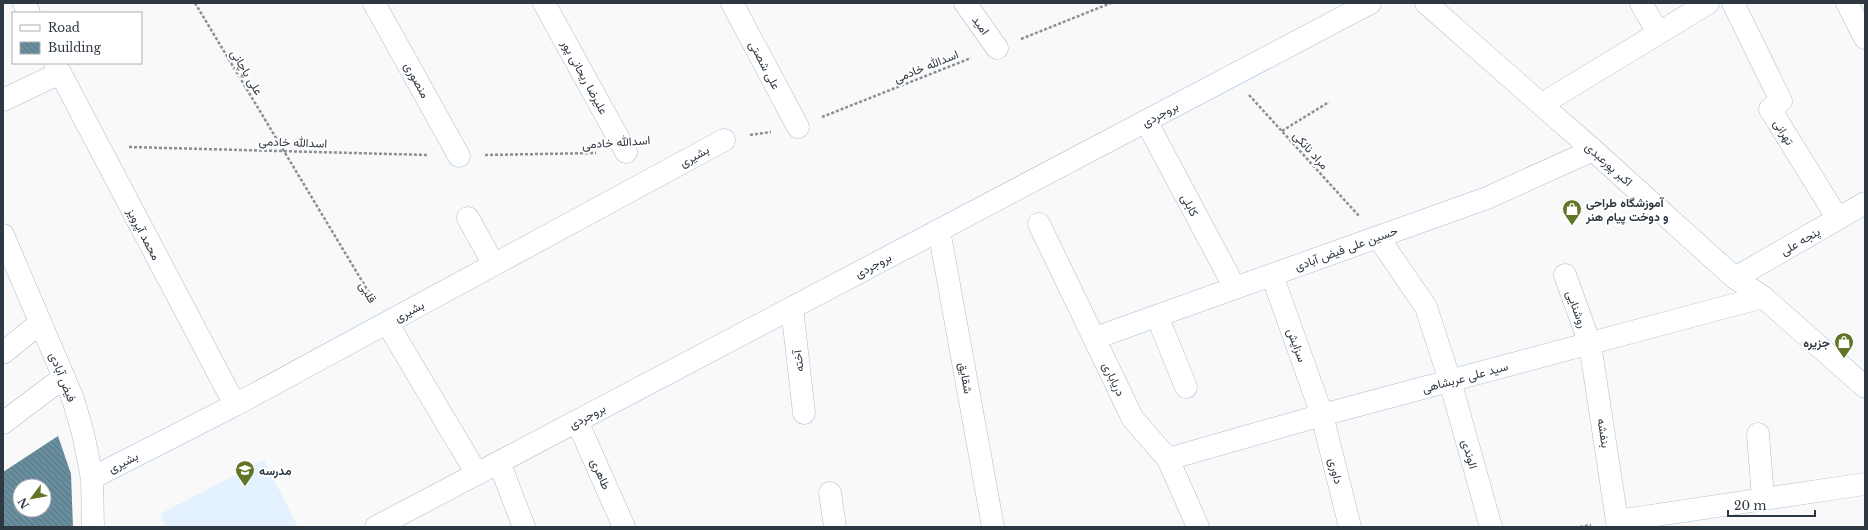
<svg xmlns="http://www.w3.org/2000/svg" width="1868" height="530" viewBox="0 0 1868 530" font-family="'Libre Baskerville',Vazirmatn,serif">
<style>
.built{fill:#e4f1fe}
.building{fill:url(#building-back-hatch);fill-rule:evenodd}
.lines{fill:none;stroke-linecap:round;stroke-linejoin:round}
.street-casing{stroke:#a5bed8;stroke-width:23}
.secondary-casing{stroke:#a5bed8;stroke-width:23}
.path{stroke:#8a9096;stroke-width:2.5;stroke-dasharray:3 2;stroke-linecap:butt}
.street{stroke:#fff;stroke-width:22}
.secondary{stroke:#fff;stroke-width:22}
.labels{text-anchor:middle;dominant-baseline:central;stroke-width:4;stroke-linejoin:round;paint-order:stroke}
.street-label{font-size:12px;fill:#2e3843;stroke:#fff}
.poi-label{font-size:12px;font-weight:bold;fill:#2e3843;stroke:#fff;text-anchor:start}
</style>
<defs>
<pattern id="building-back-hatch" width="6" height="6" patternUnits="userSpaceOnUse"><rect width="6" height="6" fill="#688d9c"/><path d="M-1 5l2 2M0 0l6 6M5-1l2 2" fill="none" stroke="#567481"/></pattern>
</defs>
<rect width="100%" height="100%" fill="#f9f9f9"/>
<path class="built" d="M264 460 298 527H166L160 514Z"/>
<path class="building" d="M58 436 71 474 73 527H3V472ZM20 486H44V510H20Z"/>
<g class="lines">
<defs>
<path id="street" d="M24 3 29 13
M374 3 459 156
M544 3 626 152
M732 3 798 127
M965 3 997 48
M1641 3 1658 33
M1733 3 1781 101 1770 109 1838 219
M1847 3 1865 38
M55 63 235 405
M3 100 60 73
M1542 104 1708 3
M1146 121 1235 288
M468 218 494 265
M1039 224 1133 419 1168 459 1198 527
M939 230 993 527
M3 235 73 399 83 433 92 478 93 527
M1378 237 1426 307 1450 381 1491 527
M1272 275 1322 415 1350 527
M1565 275 1590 344 1617 521 1865 484
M1735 278 1865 203
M792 308 804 413
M1157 316 1186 387
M387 323 477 474
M1095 338 1487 198 1593 150
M3 353 40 323
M577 421 624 527
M3 423 64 377
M1758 434 1763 499
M1168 459 1322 415 1763 297
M499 462 524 527
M92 478 235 405 724 140
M830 493 835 527"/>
<path id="secondary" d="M1426 3 1593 150 1735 278 1763 297 1865 387
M376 527 1370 3"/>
</defs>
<use href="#street" class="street-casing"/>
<use href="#secondary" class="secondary-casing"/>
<path class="path" d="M195 3 374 301
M1021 39 1111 3
M1249 95 1359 216
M822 117 971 58
M1282 131 1329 102
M750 135 771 132
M129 147 428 155
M485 155 596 153
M1580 527 1591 525"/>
<use href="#street" class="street"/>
<use href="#secondary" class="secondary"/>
</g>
<defs>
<symbol id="shop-pin" viewBox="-11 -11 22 30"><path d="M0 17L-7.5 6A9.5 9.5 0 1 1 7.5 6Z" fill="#607626" stroke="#fff"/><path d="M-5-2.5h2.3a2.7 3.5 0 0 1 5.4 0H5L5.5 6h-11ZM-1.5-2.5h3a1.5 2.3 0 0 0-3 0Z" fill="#fff"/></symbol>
<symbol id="school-pin" viewBox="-11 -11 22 30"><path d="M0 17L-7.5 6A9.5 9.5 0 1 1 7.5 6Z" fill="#607626" stroke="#fff"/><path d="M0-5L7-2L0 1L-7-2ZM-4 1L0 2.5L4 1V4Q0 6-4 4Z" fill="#fff"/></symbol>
</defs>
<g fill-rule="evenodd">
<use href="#shop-pin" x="1561" y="198" width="22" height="30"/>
<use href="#shop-pin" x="1833" y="331" width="22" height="30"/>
<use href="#school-pin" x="234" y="459" width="22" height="30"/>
</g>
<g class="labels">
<g class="street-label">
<text transform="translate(981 25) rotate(55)">امید</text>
<text transform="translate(765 65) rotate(62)">علی شصتی</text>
<text transform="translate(926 66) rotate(-22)">اسدالله خادمی</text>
<text transform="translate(247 72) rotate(59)">علی پاچانی</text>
<text transform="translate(585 77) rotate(61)">علیرضا ریحانی پور</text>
<text transform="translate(417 80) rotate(61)">منصوری</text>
<text transform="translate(1160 114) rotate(-28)">بروجردی</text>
<text transform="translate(1784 132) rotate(58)">تهرانی</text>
<text transform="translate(293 142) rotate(2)">اسدالله خادمی</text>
<text transform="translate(616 142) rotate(-4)">اسدالله خادمی</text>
<text transform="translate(1311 150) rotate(48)">مراد نانکی</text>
<text transform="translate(694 156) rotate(-29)">بشیری</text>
<text transform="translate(1609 164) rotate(42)">اکبر پورعبدی</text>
<text transform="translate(1190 205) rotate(62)">کابلی</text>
<text transform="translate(144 234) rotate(62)">محمد آپرویز</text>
<text transform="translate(1800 241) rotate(-30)">پنجه علی</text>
<text transform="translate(1346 248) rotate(-20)">حسین علی فیض آبادی</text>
<text transform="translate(873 265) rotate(-28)">بروجردی</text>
<text transform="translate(368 292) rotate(59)">قلبی</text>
<text transform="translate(1577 309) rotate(70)">روشنایی</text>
<text transform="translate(409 311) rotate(-28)">بشیری</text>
<text transform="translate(1297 345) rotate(70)">سزایش</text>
<text transform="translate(798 361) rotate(-97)">آخته</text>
<text transform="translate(63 377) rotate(68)">فیض آبادی</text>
<text transform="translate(1465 377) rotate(-15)">سید علی عربشاهی</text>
<text transform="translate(966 378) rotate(80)">شقایق</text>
<text transform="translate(1114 379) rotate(64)">دریاباری</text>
<text transform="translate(587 416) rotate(-28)">بروجردی</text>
<text transform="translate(1604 433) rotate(81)">بنفشه</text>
<text transform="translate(1470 454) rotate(74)">الوندی</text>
<text transform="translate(123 462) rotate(-27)">بشیری</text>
<text transform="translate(1336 471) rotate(76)">داوری</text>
<text transform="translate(601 474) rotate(66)">طاهری</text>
</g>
<g class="poi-label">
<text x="1586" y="202">آموزشگاه طراحی<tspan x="1586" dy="14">و دوخت پیام هنر</tspan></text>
<text x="1830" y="342" text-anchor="end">جزیره</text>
<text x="259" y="470">مدرسه</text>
</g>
</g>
<rect width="1868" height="530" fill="none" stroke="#2e3843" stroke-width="8"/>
<rect x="12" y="12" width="130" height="52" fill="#ffffff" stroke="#abafb4"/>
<rect x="20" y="25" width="20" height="6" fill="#ffffff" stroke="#abafb4"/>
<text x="48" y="32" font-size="12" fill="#2e3843">Road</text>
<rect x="20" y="42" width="20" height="12" fill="url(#building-back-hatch)" stroke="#abafb4"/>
<text x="48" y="52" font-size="12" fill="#2e3843">Building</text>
<g transform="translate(32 498) rotate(238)"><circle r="19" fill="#ffffff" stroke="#abafb4"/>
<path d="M0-3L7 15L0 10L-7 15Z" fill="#607626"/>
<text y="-6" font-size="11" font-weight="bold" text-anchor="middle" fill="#2e3843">N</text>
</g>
<path d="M1728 510v6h87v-6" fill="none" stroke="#2e3843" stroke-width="2"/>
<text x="1734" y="510" font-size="12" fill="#2e3843" stroke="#ffffff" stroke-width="3" paint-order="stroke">20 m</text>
</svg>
